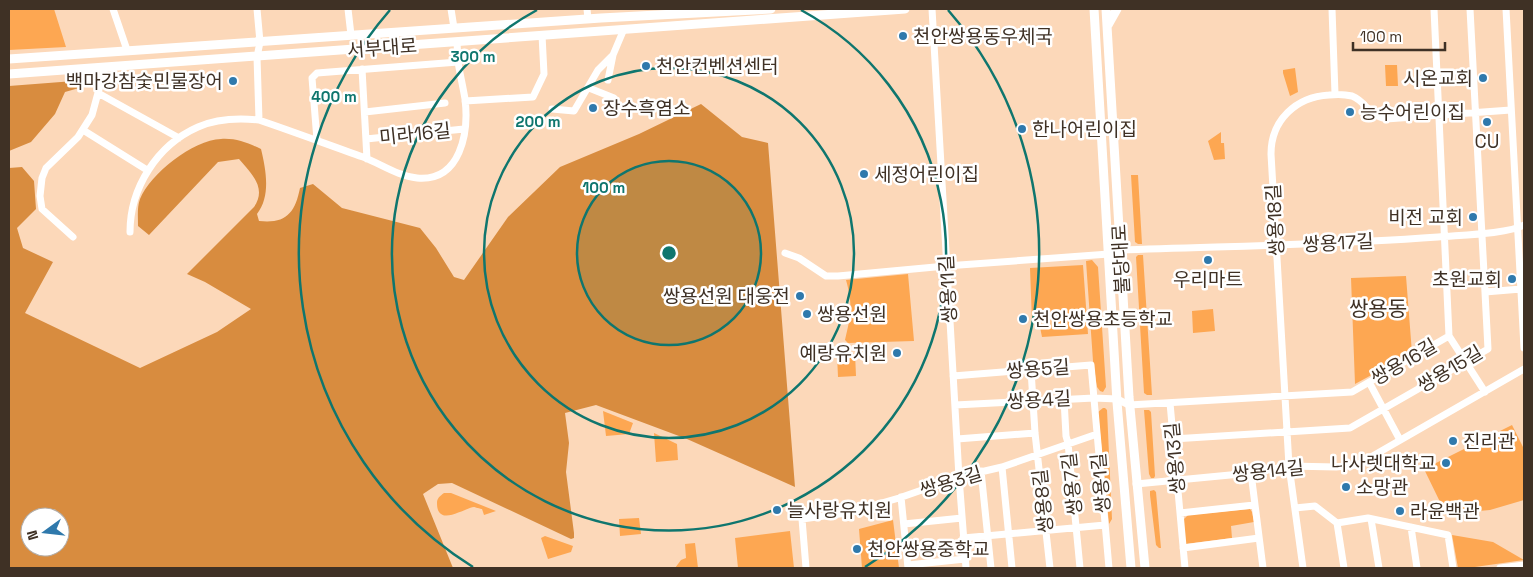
<svg xmlns="http://www.w3.org/2000/svg" width="1533" height="577" viewBox="0 0 1533 577" font-family="'Space Grotesk','Noto Sans KR',sans-serif">
<style>
.green{fill:#fda752}
.forest{fill:#d88c3f;fill-rule:evenodd}
.lines{fill:none;stroke-linecap:round;stroke-linejoin:round}
.minor{stroke:#fff;stroke-width:7}
.major{stroke:#fff;stroke-width:9}
.ring{fill:none;stroke:#0f766e;stroke-width:2.5}
.poi-dot{fill:#2f79ac;stroke:#fff;stroke-width:2}
.labels{text-anchor:middle;dominant-baseline:central;stroke-width:5;stroke-linejoin:round;paint-order:stroke}
.poi-label{font-size:19px;fill:#3f3125;stroke:#fff;text-anchor:start}
.street-label{font-size:19px;fill:#3f3125;stroke:#fff}
.quarter-label{font-size:21px;fill:#3f3125;stroke:#fff}
.centre{fill:#0f766e;stroke:#fff;stroke-width:2.5}
.ring-label{font-size:15px;text-anchor:middle;font-weight:bold;fill:#0f766e;stroke:#fff;stroke-width:5;stroke-linejoin:round;paint-order:stroke}
</style>
<rect width="100%" height="100%" fill="#fcd8b9"/>
<path class="green" d="M9 9H54L66 47 9 50Z
M1385 65H1397L1398 86H1386Z
M1295 68 1298 92 1290 96 1283 73V70Z
M1221 132V143H1224L1225 159 1214 160 1208 141Z
M1131 175H1138L1142 244H1138L1135 242Z
M1138 255H1143L1152 395H1147L1144 393 1136 257Z
M1092 260 1098 267 1106 387 1103 392 1100 391 1097 387 1093 361 1086 261Z
M1083 265 1088 334 1042 337 1039 322H1032L1030 268Z
M908 274 914 341 848 343 845 340C851 315 853 305 846 280Z
M1406 276 1412 353 1355 384 1351 278Z
M1213 309 1215 331 1193 333 1192 311Z
M855 353 856 376 838 377 837 355Z
M1103 408H1105L1107 410 1112 519 1109 524 1098 412Z
M1144 410H1149L1151 412 1155 476 1154 478H1151L1149 474Z
M603 411 633 423 629 434 606 436Z
M1512 425 1524 449V500L1490 510 1479 511 1442 506 1424 469Z
M654 433 677 444 678 460 656 462Z
M1154 490 1156 492 1161 548H1159L1156 545 1150 495V491Z
M444 493H451L496 511 484 515 482 509C481 509 474 507 474 507 464 508 437 528 437 503 437 498 440 496 444 493Z
M1250 509 1252 512 1254 522 1231 526 1232 538 1185 544 1182 521 1188 515Z
M639 518 641 534 620 536 619 519Z
M893 520 899 568H862L859 529Z
M790 531 794 568H738L735 538Z
M1452 535 1493 542 1524 560 1468 568H1458Z
M545 536 573 546 571 552 548 559 541 538Z
M695 543 698 568H675L681 560 686 558 685 544Z"/>
<path class="forest" d="M87 80 86 86 65 92 55 114 31 142 9 151V86Z
M701 104 742 137 768 143 795 487 687 439 596 405 565 413 569 443 566 472 574 533V538L571 539 452 483 438 484 423 494 453 568H9V168L22 167 34 181 36 209 17 228 23 248 53 262 25 313 140 368 217 332 251 309 205 282 187 274 254 207C267 188 252 174 239 159L218 162 149 235 138 226C138 217 137 207 140 199 150 174 193 140 221 139 236 138 248 143 261 149 266 170 271 196 257 214L259 221C286 224 295 213 300 188L313 184 342 208 420 228 436 248 454 277 464 280 508 217 560 167 639 134ZM30 517H60V547H30Z"/>
<g class="lines">
<path class="minor" d="M113 9 127 50
M257 9 260 42 257 57 259 120C294 132 329 145 363 157 381 164 398 176 417 178 461 182 469 132 465 99 463 87 460 74 458 62L317 73 312 78 317 140
M348 9 351 35
M451 9 454 28
M587 9 588 19
M932 9 959 477 966 568
M1332 9 1335 94
M1506 9 1524 348
M457 42 458 62
M362 69 367 159
M608 80 613 55
M589 88 614 98
M98 93 179 138
M465 101 533 97 544 74 542 35
M552 109 574 111 598 70 613 55 624 29
M365 112 445 103
M83 130 147 170
M366 139 464 129
M130 232C130 188 157 145 198 127 216 119 239 118 259 120
M73 237 42 209 40 196 42 178 46 168 78 137 92 115 105 67
M785 253 799 258 826 276H838L946 266 1109 254 1120 250C1226 246 1333 245 1438 237 1459 235 1508 234 1524 225
M1485 292 1521 289
M1449 336 1485 392
M1031 370 1035 433 1050 568
M953 376 1091 365 1109 568
M1369 382 1400 440
M1064 399 1066 436 1068 443 1080 568
M1170 403 1185 568
M955 405 1094 398 1117 399 1129 405 1352 392 1449 336 1434 9
M957 439 1035 433
M1173 439 1350 428 1488 349 1470 9
M1002 467 1012 568
M981 471 991 568
M1251 473 1263 568
M1136 484 1251 473 1289 466 1336 467 1357 465 1524 369
M901 497 908 568
M1295 508 1315 506 1337 523 1344 568
M1180 513 1254 505
M1371 519 1379 568
M1337 523 1368 518 1448 535 1453 568
M904 524 962 518
M1411 527 1417 568
M963 538 1105 525
M1183 548 1259 538
M908 565 965 559
M806 568 802 519 847 513 899 498 959 477 1002 467 1097 434
M1303 568 1289 466 1271 154C1271 120 1296 97 1329 95 1337 94 1344 94 1352 96 1367 102 1366 114 1386 119L1511 110
M1500 568 1524 565"/>
<path class="major" d="M1094 9 1117 402 1131 568
M1106 9 1129 397 1145 568
M1108 25 1117 9
M9 59 601 18 771 9
M9 74 905 9"/>
</g>
<circle cx="669" cy="253" r="92" fill="#0f766e" fill-opacity=".12"/>
<g class="ring">
<circle cx="669" cy="253" r="92"/>
<circle cx="669" cy="253" r="185"/>
<path d="M801 10A277 277 0 1 1 537 10"/>
<path d="M473 567A370 370 0 0 1 390 10M948 10A370 370 0 0 1 865 567"/>
</g>
<g class="poi-dot">
<circle cx="903" cy="36" r="5"/>
<circle cx="646" cy="66" r="5"/>
<circle cx="1483" cy="78" r="5"/>
<circle cx="233" cy="81" r="5"/>
<circle cx="593" cy="108" r="5"/>
<circle cx="1350" cy="112" r="5"/>
<circle cx="1487" cy="122" r="5"/>
<circle cx="1022" cy="129" r="5"/>
<circle cx="864" cy="174" r="5"/>
<circle cx="1473" cy="217" r="5"/>
<circle cx="1208" cy="260" r="5"/>
<circle cx="1512" cy="279" r="5"/>
<circle cx="800" cy="296" r="5"/>
<circle cx="807" cy="314" r="5"/>
<circle cx="1023" cy="319" r="5"/>
<circle cx="897" cy="353" r="5"/>
<circle cx="1453" cy="441" r="5"/>
<circle cx="1446" cy="463" r="5"/>
<circle cx="1346" cy="487" r="5"/>
<circle cx="777" cy="510" r="5"/>
<circle cx="1400" cy="511" r="5"/>
<circle cx="857" cy="549" r="5"/>
</g>
<g class="labels">
<g class="poi-label">
<text x="913" y="36">천안쌍용동우체국</text>
<text x="656" y="66">천안컨벤션센터</text>
<text x="1473" y="78" text-anchor="end">시온교회</text>
<text x="223" y="81" text-anchor="end">백마강참숯민물장어</text>
<text x="603" y="108">장수흑염소</text>
<text x="1360" y="112">능수어린이집</text>
<text x="1032" y="129">한나어린이집</text>
<text x="1487" y="141" text-anchor="middle">CU</text>
<text x="874" y="174">세정어린이집</text>
<text x="1463" y="217" text-anchor="end">비전 교회</text>
<text x="1208" y="279" text-anchor="middle">우리마트</text>
<text x="1502" y="279" text-anchor="end">초원교회</text>
<text x="790" y="296" text-anchor="end">쌍용선원 대웅전</text>
<text x="817" y="314">쌍용선원</text>
<text x="1033" y="319">천안쌍용초등학교</text>
<text x="887" y="353" text-anchor="end">예랑유치원</text>
<text x="1463" y="441">진리관</text>
<text x="1436" y="463" text-anchor="end">나사렛대학교</text>
<text x="1356" y="487">소망관</text>
<text x="787" y="510">늘사랑유치원</text>
<text x="1410" y="511">라윤백관</text>
<text x="867" y="549">천안쌍용중학교</text>
</g>
<g class="street-label">
<text transform="translate(382 48) rotate(-4)">서부대로</text>
<text transform="translate(415 134) rotate(-6)">미라16길</text>
<text transform="translate(1275 220) rotate(-93)">쌍용18길</text>
<text transform="translate(1338 243) rotate(-3)">쌍용17길</text>
<text transform="translate(1121 259) rotate(-93)">불당대로</text>
<text transform="translate(948 289) rotate(-93)">쌍용11길</text>
<text transform="translate(1404 362) rotate(-30)">쌍용16길</text>
<text transform="translate(1038 369) rotate(-4)">쌍용5길</text>
<text transform="translate(1450 369) rotate(-31)">쌍용15길</text>
<text transform="translate(1039 400) rotate(-3)">쌍용4길</text>
<text transform="translate(1175 458) rotate(-95)">쌍용13길</text>
<text transform="translate(1268 471) rotate(-6)">쌍용14길</text>
<text transform="translate(951 482) rotate(-17)">쌍용3길</text>
<text transform="translate(1101 483) rotate(-95)">쌍용1길</text>
<text transform="translate(1072 484) rotate(-96)">쌍용7길</text>
<text transform="translate(1043 501) rotate(-96)">쌍용8길</text>
</g>
<g class="quarter-label">
<text x="1378" y="308">쌍용동</text>
</g>
</g>
<circle cx="669" cy="253" r="8" class="centre"/>
<g class="ring-label">
<text x="473" y="62">300 m</text>
<text x="334" y="102">400 m</text>
<text x="538" y="127">200 m</text>
<text x="604" y="193">100 m</text>
</g>
<rect width="1533" height="577" fill="none" stroke="#3f3125" stroke-width="20"/>
<g transform="translate(45 532) rotate(255)"><circle r="24" fill="#ffffff" stroke="#b2ada8"/>
<path d="M0-4L9 19L0 12L-9 19Z" fill="#2f79ac"/>
<text y="-8" font-size="14" font-weight="bold" text-anchor="middle" fill="#3f3125">N</text>
</g>
<path d="M1353 42v8h92v-8" fill="none" stroke="#3f3125" stroke-width="2.5"/>
<text x="1360" y="42" font-size="15" fill="#3f3125" stroke="#ffffff" stroke-width="4" paint-order="stroke">100 m</text>
</svg>
